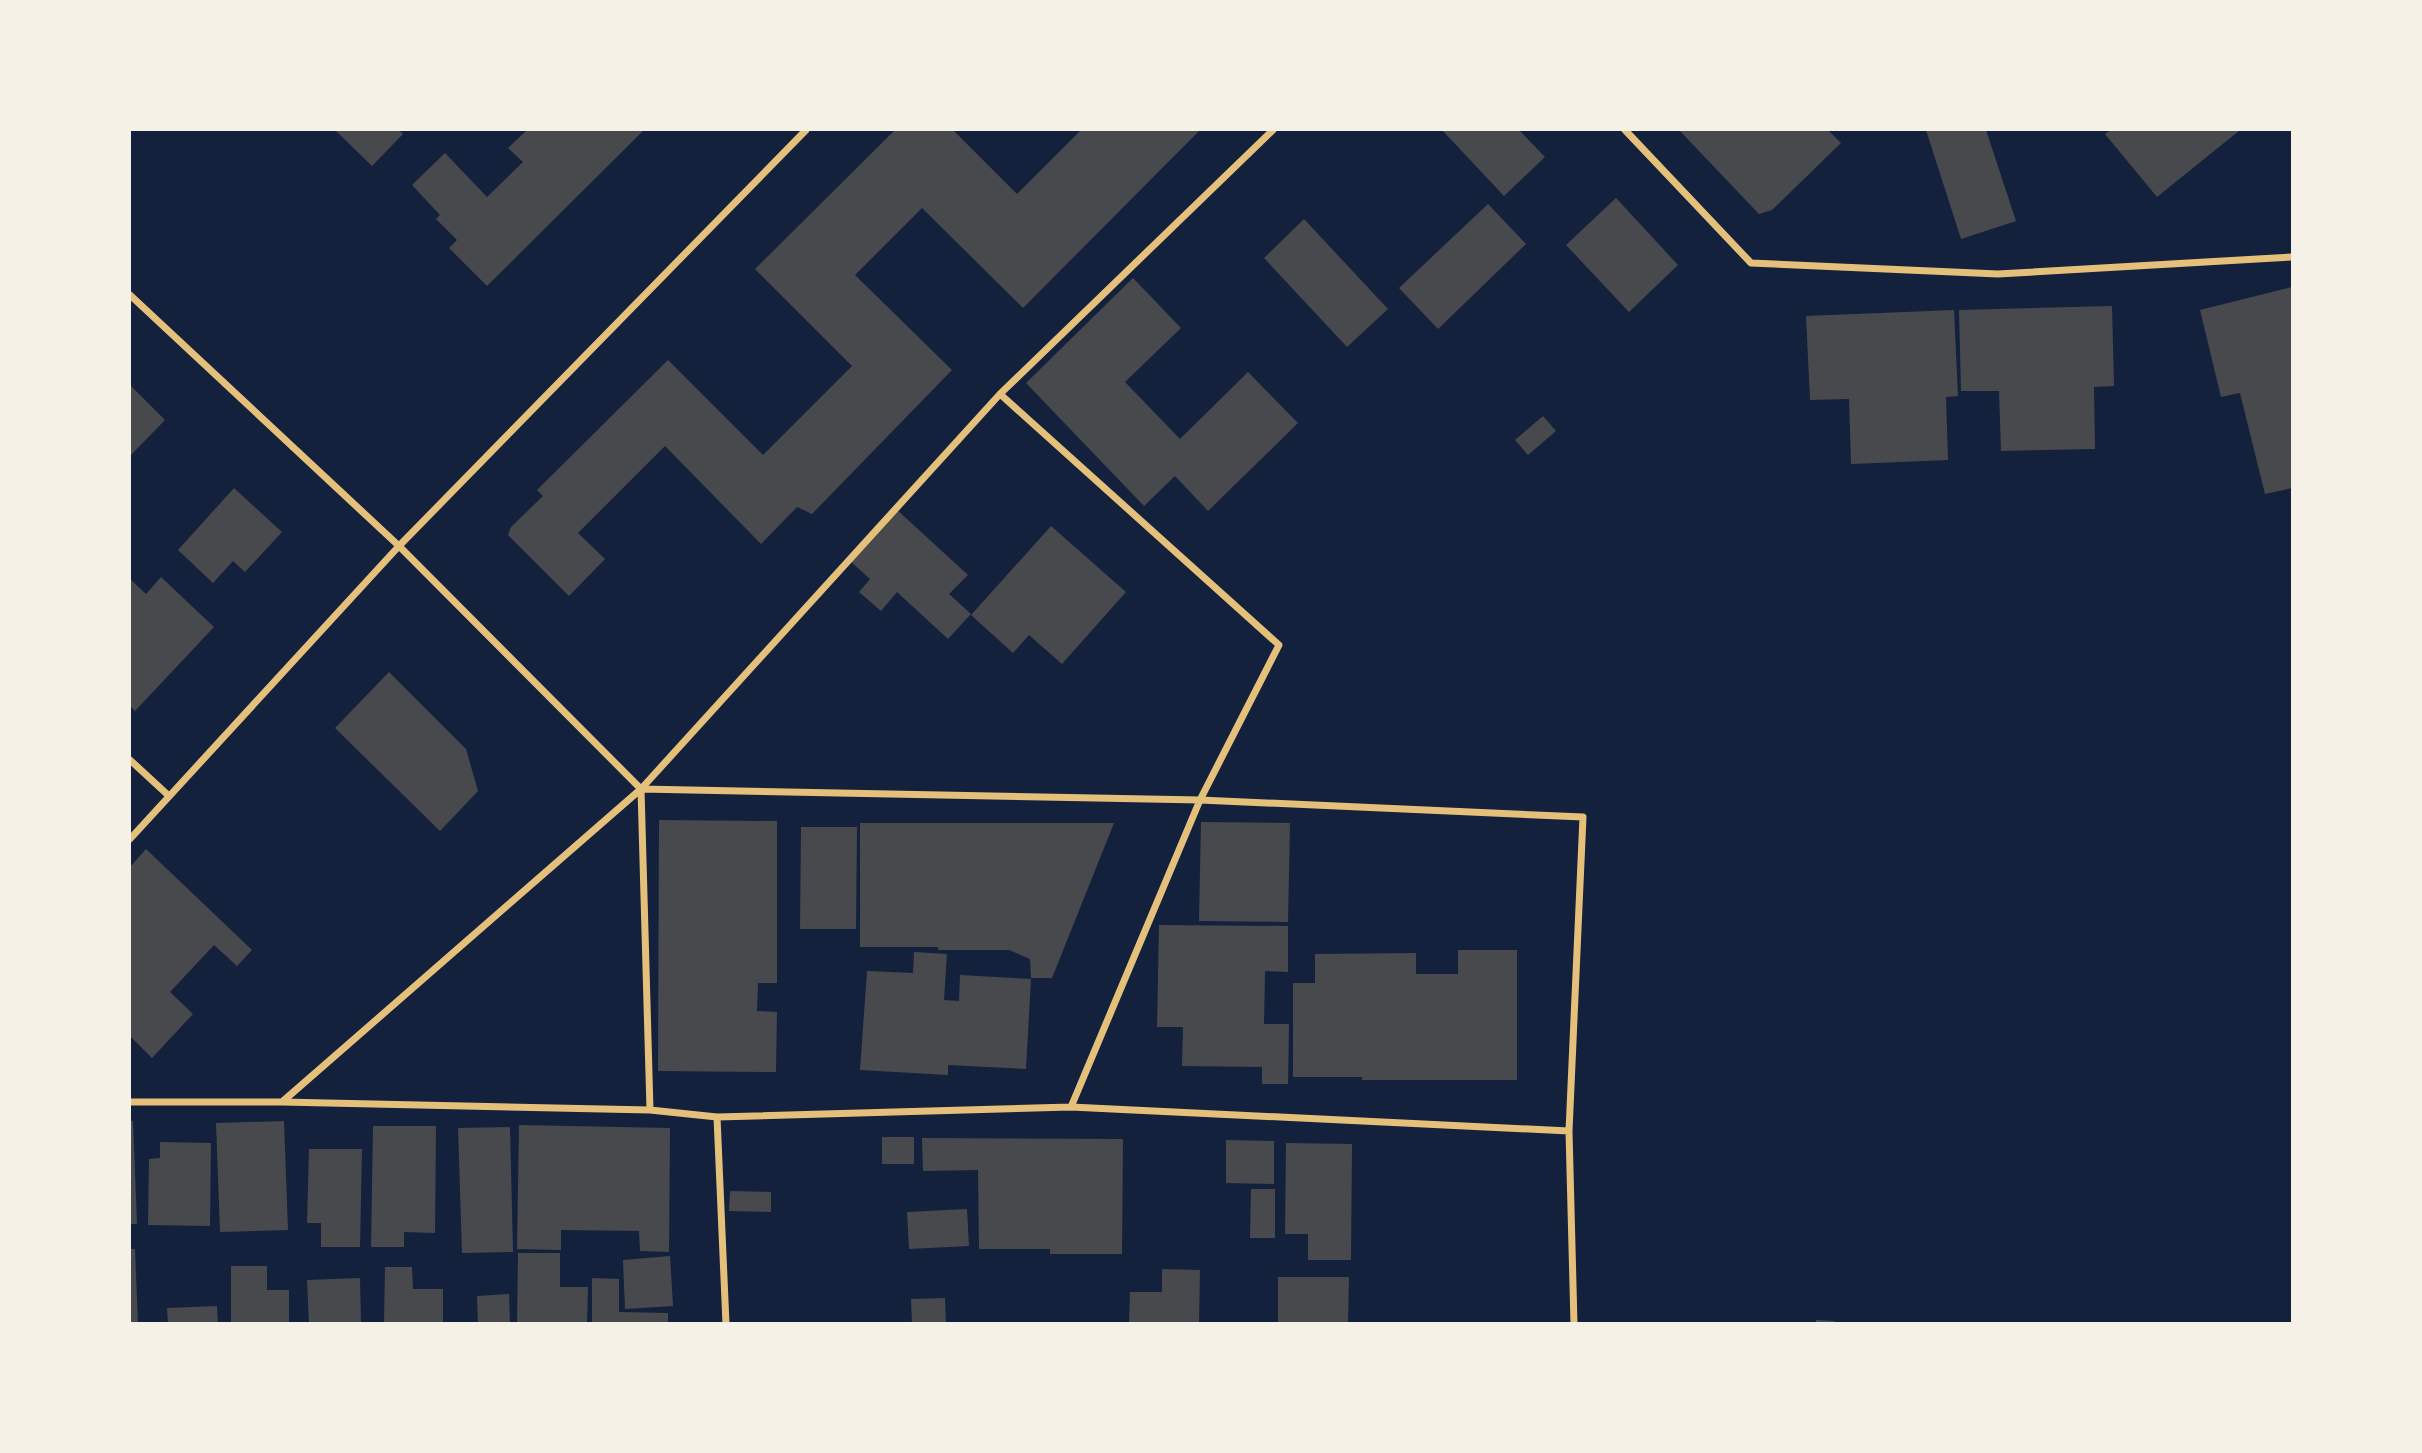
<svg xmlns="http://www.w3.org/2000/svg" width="2422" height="1453" viewBox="0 0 2422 1453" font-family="'Exo 2',sans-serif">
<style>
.building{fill:#48494c}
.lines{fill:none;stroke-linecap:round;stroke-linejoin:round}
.minor{stroke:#e5c07b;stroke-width:7}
</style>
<rect width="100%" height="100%" fill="#14213d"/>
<path class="building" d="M335 130H399L403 134 372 166Z
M527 130H644L487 286 449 248 457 240 436 219 440 215 412 185 445 153 487 197 523 162 508 148Z
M895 130H953L1017 194 1081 130H1200L1023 308 922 208 855 275 952 370 812 514 797 507 761 544 665 446 578 533 605 559 569 596 508 535 511 527 543 496 537 490 668 360 763 455 852 366 755 269Z
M1442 130H1519L1545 157 1504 196Z
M1679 130H1828L1841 143 1772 210 1759 214Z
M1926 130H1986L2016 221 1961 239Z
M2111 130H2240L2157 197 2105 134Z
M1616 198 1678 265 1629 312 1566 245Z
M1488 204 1526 244 1438 329 1399 288Z
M1304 219 1388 309 1347 347 1264 258Z
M1133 278 1181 328 1125 382 1180 439 1248 372 1298 423 1208 511 1175 476 1144 506 1026 383Z
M2292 287V488L2265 494 2240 393 2221 397 2200 310Z
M2112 306 2114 386 2094 387 2095 449 2001 451 1999 391H1961L1959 310Z
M1954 310 1958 396 1946 397 1948 460 1851 464 1849 399 1810 400 1806 316Z
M130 385 165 420 130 456Z
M1543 416 1556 431 1528 455 1515 440Z
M234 488 282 532 245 572 233 561 213 583 178 550Z
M895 508 968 575 949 594 971 614 948 639 897 592 881 611 859 592 870 579 849 560Z
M1051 526 1126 592 1062 664 1029 635 1013 653 971 615Z
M161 577 214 627 135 711 130 706V579L146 594Z
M389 672 466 749 478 791 440 831 335 728Z
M659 820 777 821V983H758L757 1011 777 1012 776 1072 658 1071Z
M1201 822 1290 823 1288 922 1199 921Z
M860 823H1114L1052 978H1031L1030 959 1009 950H938V947H860Z
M801 827H857L856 929H800Z
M146 849 252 950 237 966 214 945 170 992 193 1014 152 1058 130 1036V867Z
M1159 925 1288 926V972L1265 971 1264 1024H1289L1288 1084H1262V1067L1182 1066 1183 1027H1157Z
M1458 950H1517V1080H1362V1077H1293V983H1315V954L1416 953V974H1458Z
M914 952 947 954 944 1000 959 1001 960 975 1031 979 1026 1069 948 1065V1075L860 1070 867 971 913 973Z
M130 1121H133L137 1224H130Z
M284 1121 288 1230 220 1232 216 1123Z
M519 1125 670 1128 669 1252 640 1251 639 1231 561 1230V1250L517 1249Z
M373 1126H436L435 1233 404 1232V1247H371Z
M510 1127 513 1252 462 1253 458 1128Z
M882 1137H914V1164H882Z
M922 1138 1123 1139 1122 1254H1050V1249H979L978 1170 923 1171Z
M1226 1140 1274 1141V1184L1226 1183Z
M160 1142 211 1143 210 1226 148 1225 149 1159 160 1158Z
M1286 1143 1352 1144 1351 1260H1308V1234H1285Z
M309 1149H362L360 1247H321V1223H307Z
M1251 1189H1275V1238H1250Z
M730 1191 771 1192V1212L729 1211Z
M967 1209 969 1246 909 1249 907 1212Z
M130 1249H135L138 1324H130Z
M518 1253H560V1287H588L587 1324H517Z
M670 1256 673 1306 625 1309 623 1260Z
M231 1266H267V1290H289V1324H231Z
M385 1267H412L413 1289H443V1324H384Z
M1162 1269 1200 1270 1199 1324H1129L1130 1292H1162Z
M1278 1277H1349L1348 1324H1278Z
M360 1278 361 1324H309L307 1280Z
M592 1278 619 1279V1312L668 1313V1324H592Z
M509 1294 510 1324H478L477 1296Z
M945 1298 946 1324H912L911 1299Z
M217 1306 218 1324H168L167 1308Z
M1816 1320 1834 1321V1324H1816Z"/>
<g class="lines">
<path class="minor" d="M1625 130 1751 263 1998 274 2292 257
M130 295 399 546 806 130
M1000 394 1273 130
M130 760 169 796
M641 789 1200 800 1071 1107 717 1117 650 1110
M130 839 399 546 641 789 282 1102H130
M282 1102 650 1110 641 789 1000 394 1279 645 1200 800 1583 817 1569 1131 1574 1324
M1071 1107 1569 1131
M717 1117 726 1324"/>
</g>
<rect width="2422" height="1453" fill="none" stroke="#f6f1e7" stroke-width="262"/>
</svg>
